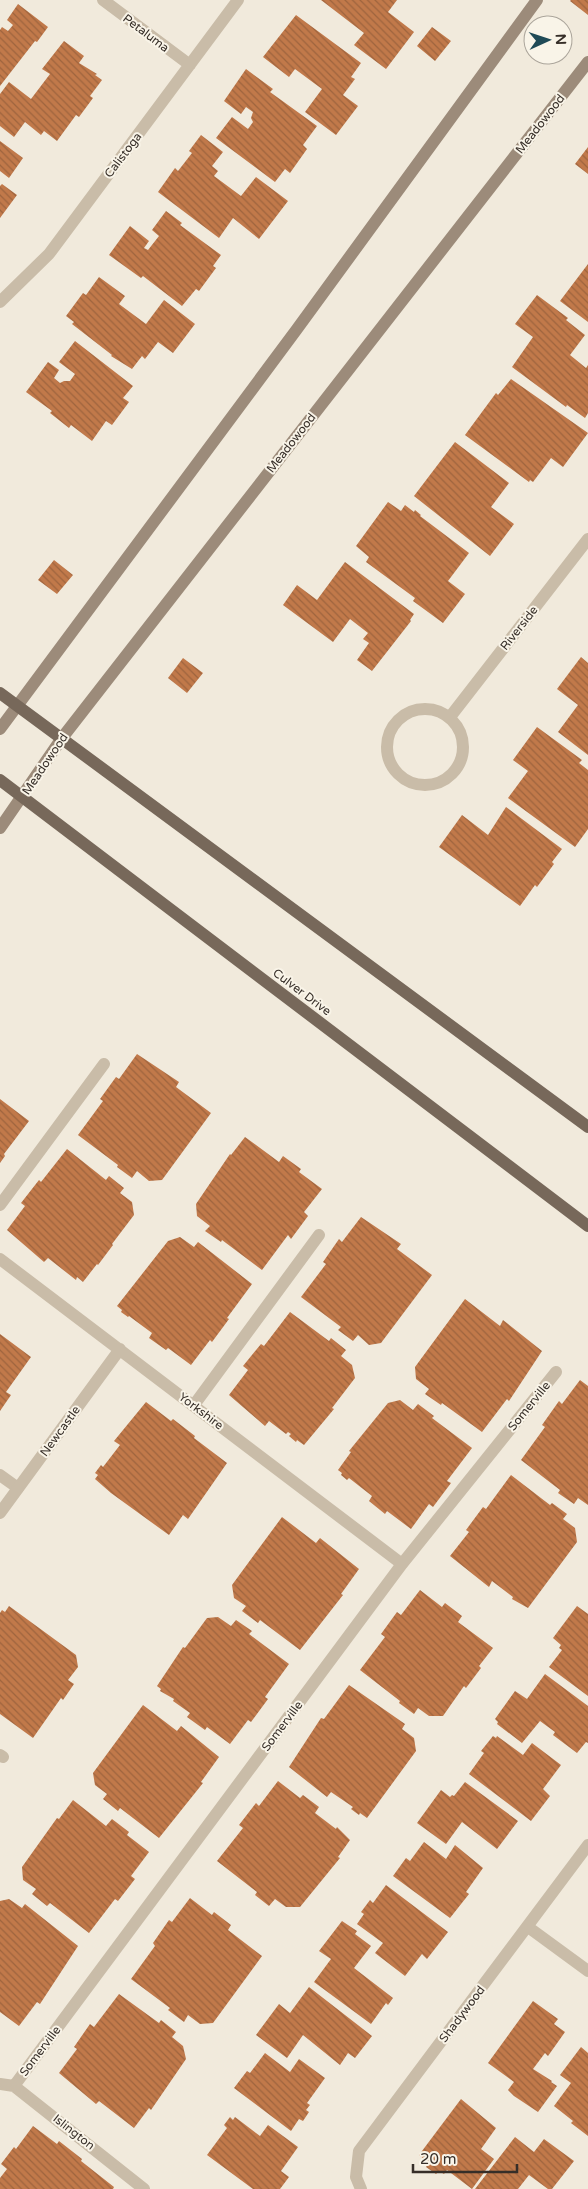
<svg xmlns="http://www.w3.org/2000/svg" width="588" height="2189" viewBox="0 0 588 2189" font-family="'Varela Round',sans-serif">
<style>
.building{fill:url(#building-back-hatch)}
.lines{fill:none;stroke-linecap:round;stroke-linejoin:round}
.service{stroke:#c9bca8;stroke-width:12}
.minor{stroke:#c9bca8;stroke-width:12}
.secondary{stroke:#9c8b7a;stroke-width:12}
.primary{stroke:#77685a;stroke-width:12}
.labels{text-anchor:middle;dominant-baseline:central;stroke-width:4;stroke-linejoin:round;paint-order:stroke}
.street-label{font-size:12px;fill:#362e28;stroke:#f9f4e8}
</style>
<defs>
<pattern id="building-back-hatch" width="6" height="6" patternUnits="userSpaceOnUse" patternTransform="scale(1.25)"><rect width="6" height="6" fill="#c1794a"/><path d="M-1 5l2 2M0 0l6 6M5-1l2 2" fill="none" stroke="#9e643e"/></pattern>
</defs>
<rect width="100%" height="100%" fill="#f1eadc"/>
<path class="building" d="M321 0H397L388 12 414 32 386 69 354 45 364 33Z
M571 0H588V15L570 1Z
M18 4 48 27 37 42 35 41 0 86V30L2 27 8 31 13 25 7 20Z
M296 15 361 63 351 77 355 79 343 95 358 106 336 135 305 112 322 89 295 69 289 77 263 57Z
M432 27 451 41 435 61 417 46Z
M64 41 84 56 79 63 97 74 95 75 102 80 90 96 93 98 79 117 76 115 57 141 44 131 41 135 25 122 14 137 0 126V94L9 82 31 99 50 74 42 69Z
M246 69 273 89 270 92 317 126 303 145 307 149 290 173 285 169 275 182 216 138 232 117 248 129 253 122 251 118 253 112 246 107 241 114 224 101Z
M201 135 223 152 212 166 218 171 214 176 241 196 256 177 288 201 259 239 233 218 219 238 158 192 175 168 178 171 192 153 189 151Z
M0 141 23 158 9 178 0 171Z
M588 147V174L575 164Z
M2 184 17 195 0 218V186Z
M166 211 182 223 180 225 221 255 213 266 216 268 199 291 196 289 182 306 143 276 141 278 109 255 130 226 149 241 144 248 148 250 159 236 152 230Z
M588 264V322L560 301Z
M99 277 125 296 119 304 146 324 164 300 195 324 173 353 158 342 145 359 142 356 132 369 111 356 112 355 72 324 74 322 66 316 83 293 86 295Z
M537 295 568 318 566 320 585 335 570 355 586 368 588 365V413L585 418 567 405 566 407 512 367 533 337 515 324Z
M75 341 133 386 123 398 129 402 112 425 106 421 92 441 71 425 69 428 50 413 52 411 26 392 48 362 59 370 54 378 60 383 64 381H70L75 374 59 362Z
M511 379 588 433 563 467 551 458 533 482 530 480 529 482 465 435 496 393 498 395Z
M455 442 509 483 491 507 514 524 490 556 414 496Z
M388 502 401 511 405 505 414 512 415 510 421 515 420 516 469 553 448 581 465 594 443 623 413 601 415 598 366 562 369 557 356 546Z
M54 560 73 575 57 594 38 580Z
M345 562 414 614 410 620 411 621 372 671 357 660 369 643 363 639 368 633 350 619 333 642 283 605 297 585 317 600Z
M581 657 588 663V755L558 732 578 705 557 689Z
M183 658 203 673 187 693 168 678Z
M537 727 582 760 579 763 588 770V829L575 847 508 798 528 771 513 760Z
M506 807 562 849 552 862 554 864 537 887 535 885 520 906 439 847 462 815 488 835Z
M137 1054 179 1082 176 1087 211 1113 162 1180 149 1181 137 1171 132 1178 117 1167 118 1165 78 1135 103 1101 100 1099 116 1077 119 1079Z
M0 1099 29 1121 4 1154 5 1156 0 1163Z
M245 1137 279 1162 283 1156 301 1169 299 1172 322 1189 304 1212 308 1216 291 1239 288 1235 262 1270 222 1240 221 1242 205 1231 210 1226 197 1216 196 1204 230 1154 231 1155Z
M67 1149 106 1180 109 1176 124 1188 120 1193 132 1202 134 1215 112 1244 113 1245 98 1265 97 1264 83 1282 77 1277 76 1280 48 1258 44 1262 7 1230 25 1206 21 1203 39 1180 41 1182Z
M361 1217 401 1244 397 1249 432 1275 381 1343 369 1345 358 1335 353 1341 338 1330 341 1327 301 1297 326 1264 323 1262 339 1239 342 1242Z
M180 1237 194 1247 198 1242 252 1284 227 1318 229 1319 212 1342 210 1340 191 1365 168 1348 166 1350 149 1338 152 1333 129 1316 128 1317 121 1312 122 1310 117 1306 168 1241Z
M465 1299 500 1326 503 1320 542 1351 509 1401 507 1399 482 1432 442 1403 441 1405 425 1394 429 1389 416 1379 415 1367Z
M290 1312 329 1341 331 1338 346 1350 341 1356 352 1365 355 1378 332 1408 334 1409 304 1445 297 1440 296 1442 289 1436 291 1434 288 1432 286 1434 269 1421 265 1426 229 1395 248 1370 243 1366 261 1344 264 1346Z
M0 1334 31 1357 6 1392 11 1395 0 1411Z
M580 1380 588 1386V1505L578 1498 574 1504 558 1493 560 1490 521 1460 545 1427 542 1425 559 1401 562 1404Z
M400 1400 413 1410 418 1404 434 1416 432 1418 472 1448 447 1481 451 1483 433 1507 429 1504 411 1529 387 1511 385 1514 369 1501 372 1496 349 1478 347 1480 341 1475 342 1473 338 1470 351 1452 349 1451 388 1403Z
M146 1402 171 1421 173 1419 195 1436 194 1438 227 1463 188 1519 183 1515 169 1535 111 1493 95 1479 98 1475 95 1473 101 1465 103 1467 120 1445 114 1441Z
M511 1475 550 1505 552 1503 567 1514 563 1519 575 1528 577 1542 528 1608 512 1599 513 1597 492 1581 489 1587 450 1556 469 1532 466 1530 483 1507 486 1509Z
M282 1517 316 1543 320 1538 359 1569 341 1594 343 1595 300 1650 260 1620 258 1623 242 1611 246 1606 234 1598 232 1585Z
M420 1590 442 1607 445 1603 462 1616 458 1622 493 1648 479 1666 481 1668 466 1688 464 1686 443 1716H429L418 1708 414 1714 399 1703 400 1701 360 1670 385 1637 381 1634 397 1612 401 1615Z
M9 1606 76 1655 78 1667 68 1680 74 1684 63 1700 61 1698 33 1738 0 1714V1613L2 1610 5 1612Z
M577 1606 588 1614V1696L549 1667 562 1650 559 1648 561 1645 553 1638Z
M218 1617 231 1626 236 1620 252 1631 249 1634 289 1664 265 1697 268 1699 251 1722 248 1720 230 1744 207 1727 205 1730 187 1717 190 1713 173 1701 174 1699 160 1691 161 1689 157 1686 183 1647 185 1648 207 1618Z
M545 1674 588 1706V1743L586 1742 577 1753 553 1735 555 1732 540 1721 522 1743 497 1724 498 1722 495 1719 515 1691 527 1699Z
M349 1685 405 1724 402 1729 414 1738 416 1751 367 1818 360 1813 359 1815 351 1809 353 1807 331 1792 327 1797 289 1767 321 1718 324 1719Z
M143 1705 177 1731 181 1726 219 1757 201 1782 203 1783 159 1838 120 1808 118 1811 103 1799 107 1794 95 1785 93 1773Z
M493 1736 496 1738 497 1736 523 1755 532 1743 561 1765 543 1789 550 1796 531 1821 469 1774 484 1753 481 1751Z
M278 1781 300 1798 303 1795 319 1807 315 1813 336 1829 337 1827 350 1840 338 1857 340 1858 300 1907H286L275 1899 269 1906 255 1895 257 1892 217 1861 243 1828 239 1825 256 1803 259 1806Z
M465 1782 518 1821 497 1849 462 1822 446 1844 417 1823 441 1790 450 1797 452 1795 454 1796Z
M73 1800 106 1826 112 1819 129 1832 127 1835 149 1852 131 1876 135 1879 118 1901 115 1899 89 1933 50 1903 47 1906 32 1894 36 1889 23 1880 22 1867 57 1818 59 1819Z
M424 1842 446 1859 455 1845 483 1868 466 1892 469 1894 450 1918 393 1876 406 1858 410 1861Z
M386 1885 448 1932 427 1959 422 1954 405 1976 375 1953 383 1943 357 1924 364 1914 361 1912 370 1900 373 1903Z
M190 1898 212 1915 214 1912 231 1925 228 1930 262 1956 213 2023 200 2024 188 2015 184 2022 168 2010 170 2008 131 1979 155 1946 153 1943 169 1920 172 1922Z
M9 1899 22 1908 25 1904 78 1946 40 2004 37 2002 19 2026 0 2012V1901Z
M342 1921 357 1931 355 1934 371 1946 354 1968 393 1998 388 2005 386 2003 371 2024 314 1982 331 1959 319 1951Z
M309 1987 372 2036 355 2058 348 2053 340 2065 303 2035 287 2058 256 2035 279 2004 290 2013Z
M119 1994 159 2023 161 2020 176 2032 172 2037 183 2046 186 2059 151 2110 149 2108 134 2128 99 2101 96 2104 59 2073 77 2049 74 2047 90 2024 94 2027Z
M533 2001 558 2019 554 2024 565 2032 548 2056 545 2053 533 2069 552 2081 551 2082 557 2086 538 2112 514 2096 508 2090 514 2082 488 2063Z
M581 2047 588 2053V2136L571 2123 573 2121 554 2106 571 2083 560 2075Z
M265 2053 290 2072 299 2059 325 2078 307 2103 310 2105 306 2110 309 2112 303 2121 299 2119 291 2131 234 2088 247 2071 250 2073Z
M461 2099 496 2128 481 2149 494 2159 472 2189 447 2170 444 2174 439 2171 436 2174 426 2167 429 2163 419 2155Z
M230 2117 233 2120 235 2117 260 2136 268 2125 298 2147 281 2171 289 2177 280 2189H253L207 2155 227 2128 224 2125Z
M33 2126 57 2144 59 2141 82 2159 81 2161 114 2187 113 2189H0V2178L7 2169 1 2164 14 2147 16 2149Z
M515 2137 534 2152 544 2139 574 2161 552 2189H548L529 2175 518 2189H475Z"/>
<g class="lines">
<path class="service" d="M0 1205 104 1064
M194 1405 319 1235
M0 1475 18 1488"/>
<path class="minor" d="M103 0 190 65
M0 302 49 254 238 0
M387 747a38 38 0 1 1 76 0a38 38 0 1 1-76 0Z
M450 717 588 539
M0 1259 402 1564
M0 1513 120 1349
M0 1755 3 1757
M528 1927 588 1971
M0 2084 14 2086 144 2189
M14 2086 402 1564 556 1372
M361 2189 356 2177 359 2151 588 1845"/>
<path class="secondary" d="M0 729 297 329 537 0
M0 828 62 738 588 62"/>
<path class="primary" d="M0 693 588 1127
M0 780 588 1226"/>
</g>
<g class="labels">
<g class="street-label">
<text transform="translate(146 33) rotate(37)">Petaluma</text>
<text transform="translate(540 124) rotate(-52)">Meadowood</text>
<text transform="translate(123 155) rotate(-53)">Calistoga</text>
<text transform="translate(291 443) rotate(-52)">Meadowood</text>
<text transform="translate(519 628) rotate(-52)">Riverside</text>
<text transform="translate(45 764) rotate(-56)">Meadowood</text>
<text transform="translate(302 992) rotate(37)">Culver Drive</text>
<text transform="translate(529 1406) rotate(-51)">Somerville</text>
<text transform="translate(201 1411) rotate(37)">Yorkshire</text>
<text transform="translate(60 1431) rotate(-54)">Newcastle</text>
<text transform="translate(282 1726) rotate(-53)">Somerville</text>
<text transform="translate(462 2014) rotate(-53)">Shadywood</text>
<text transform="translate(40 2051) rotate(-53)">Somerville</text>
<text transform="translate(74 2132) rotate(38)">Islington</text>
</g>
</g>
<g transform="translate(548 40) rotate(87)"><circle r="24" fill="#f9f4e8" stroke="#aba59b"/>
<path d="M0-4L9 19L0 12L-9 19Z" fill="#1f4a56"/>
<text y="-8" font-size="14" font-weight="bold" text-anchor="middle" fill="#362e28">N</text>
</g>
<path d="M413 2164v8h104v-8" fill="none" stroke="#362e28" stroke-width="2.5"/>
<text x="420" y="2164" font-size="15" fill="#362e28" stroke="#f9f4e8" stroke-width="4" paint-order="stroke">20 m</text>
</svg>
